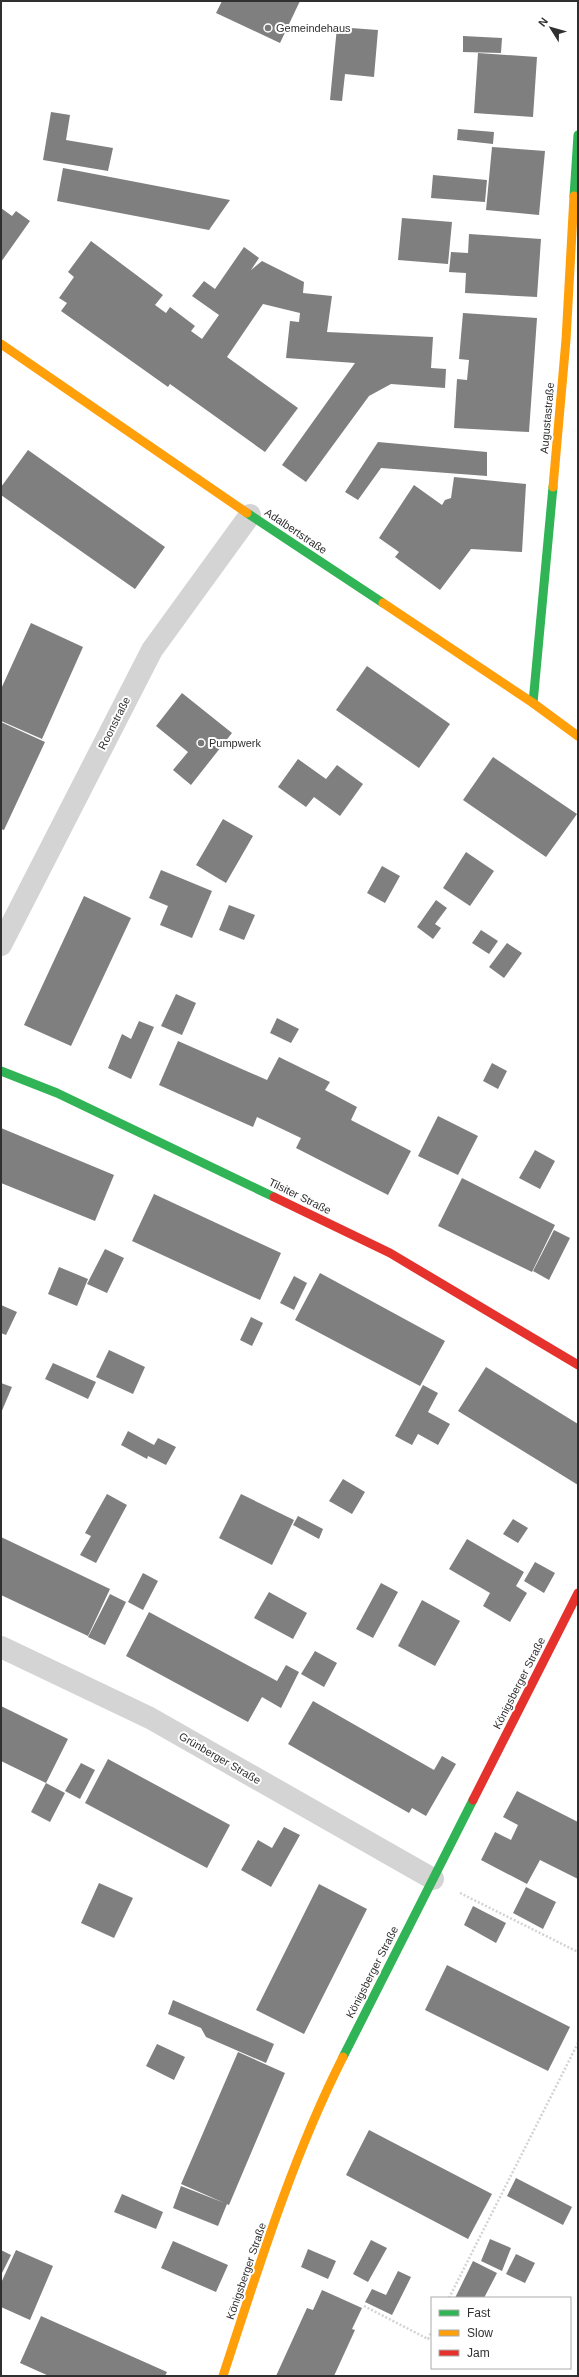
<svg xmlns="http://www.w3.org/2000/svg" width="579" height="2377" viewBox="0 0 579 2377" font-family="Arial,sans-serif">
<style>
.building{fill:#7f7f7f}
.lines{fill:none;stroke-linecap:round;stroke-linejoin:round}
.path{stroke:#d3d3d3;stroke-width:2.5;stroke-dasharray:2 2;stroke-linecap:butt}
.street{stroke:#d4d4d4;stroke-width:22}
.fast{stroke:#30b455;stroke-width:9}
.slow{stroke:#ff9f0a;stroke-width:9}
.jam{stroke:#e5322d;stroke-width:9}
.poi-dot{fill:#787878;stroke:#fff;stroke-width:1.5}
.labels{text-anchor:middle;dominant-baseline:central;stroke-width:4;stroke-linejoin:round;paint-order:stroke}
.poi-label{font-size:11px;fill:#303030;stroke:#fff;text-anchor:start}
.street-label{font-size:11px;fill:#303030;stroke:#fff}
</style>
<rect width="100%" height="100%" fill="#fff"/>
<path class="building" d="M222 1H300L280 43 216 13Z
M337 27 378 30 374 77 345 74 342 101 330 100Z
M463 36 502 38 501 53 463 52Z
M478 53 537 57 533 117 474 113Z
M51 112 70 115 66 140 113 148 108 171 43 160Z
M458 129 494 132 493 144 457 140Z
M492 147 545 151 539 215 486 210Z
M63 168 230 200 209 230 57 201Z
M433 175 487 180 485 202 431 198Z
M1 208 12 216 16 211 30 221 1 262Z
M402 218 452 222 448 264 398 260Z
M469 234 541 239 537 297 465 293 466 273 449 272 451 252 468 253Z
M91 241 163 295 155 305 166 313 170 307 195 326 191 331 202 339 219 315 192 296 204 281 215 289 244 247 259 258 251 270 262 261 304 282 303 293 332 296 327 332 433 337 431 368 446 369 445 388 391 384 369 396 306 482 282 465 355 363 286 358 290 321 299 322 300 313 263 304 227 357 298 408 265 452 170 384 168 387 61 311 67 303 59 298 74 277 68 272Z
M463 313 537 318 529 432 454 428 457 379 467 380 469 360 459 359Z
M378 442 487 452V476L381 468 358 500 345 492Z
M28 450 165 547 135 589 1 495V487Z
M454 477 526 484 522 552 471 549 440 590 395 557 399 552 379 538 414 485 442 505 445 500 451 498Z
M31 623 83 647 42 739 1 721V689Z
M367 666 450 724 419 768 336 710Z
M182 693 232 733 191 785 173 770 188 752 156 726Z
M1 722 45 742 4 830 1 829Z
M493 757 577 814 546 857 463 800Z
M298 759 326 779 337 765 363 784 340 816 314 797 306 807 278 787Z
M223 819 253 836 226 883 196 865Z
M466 852 494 871 470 906 443 888Z
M382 866 400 876 385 903 367 893Z
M161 870 212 891 192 938 160 925 168 906 149 898Z
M84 896 131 918 71 1046 24 1025Z
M436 900 447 908 435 924 441 928 433 939 417 927Z
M229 905 255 915 244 940 219 930Z
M481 930 498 941 489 954 472 943Z
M507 943 522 953 504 978 489 967Z
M176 994 196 1003 182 1035 161 1026Z
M277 1018 299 1029 291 1043 270 1033Z
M139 1021 154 1027 131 1079 108 1068 122 1034 131 1039Z
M178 1041 267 1080 279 1057 330 1082 325 1090 357 1107 351 1120 411 1151 388 1195 296 1148 301 1138 257 1117 253 1127 159 1085Z
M492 1063 507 1071 498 1089 483 1081Z
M438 1116 478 1136 458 1175 418 1156Z
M1 1128 114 1175 95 1221 1 1183Z
M535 1150 555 1161 540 1189 519 1178Z
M462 1178 555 1225 532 1272 438 1226Z
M154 1194 281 1253 260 1300 132 1241Z
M554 1230 570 1238 549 1280 533 1271Z
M105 1249 124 1258 107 1293 87 1284Z
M59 1267 88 1279 77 1306 48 1294Z
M320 1273 445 1341 420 1386 295 1320Z
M294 1276 307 1283 294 1310 280 1303Z
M1 1305 17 1312 6 1335 1 1333Z
M251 1317 263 1323 252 1346 240 1340Z
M109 1350 145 1367 133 1394 96 1377Z
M53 1363 96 1382 88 1399 45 1379Z
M486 1367 578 1424V1485L458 1411Z
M1 1383 12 1387 1 1413Z
M423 1385 438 1393 428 1412 450 1424 438 1445 418 1434 412 1445 395 1436Z
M128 1431 154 1445 158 1438 176 1447 166 1465 148 1456 147 1459 121 1445Z
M343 1479 365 1492 352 1514 329 1501Z
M107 1494 127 1505 96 1563 80 1555 91 1536 85 1533Z
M241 1494 294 1520 272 1565 219 1538Z
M298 1516 323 1529 319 1539 293 1525Z
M513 1519 528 1528 518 1543 503 1534Z
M1 1537 110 1589 88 1636 1 1595Z
M467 1539 524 1572 516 1586 527 1593 510 1622 483 1606 490 1593 449 1569Z
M535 1562 555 1573 544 1593 524 1581Z
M143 1573 158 1581 143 1610 128 1602Z
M381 1583 398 1592 373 1638 356 1629Z
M269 1592 307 1613 293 1639 254 1618Z
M110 1594 126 1602 105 1645 88 1637Z
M422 1600 460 1621 435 1666 398 1646Z
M149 1612 277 1681 286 1665 299 1672 281 1708 262 1697 248 1722 126 1656Z
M315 1651 337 1663 324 1687 301 1674Z
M313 1701 434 1770 442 1756 456 1764 426 1816 412 1808 409 1813 288 1744Z
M1 1706 68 1739 46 1783 1 1761Z
M108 1759 230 1825 207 1868 85 1803Z
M81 1763 95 1770 80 1799 65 1791Z
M46 1783 65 1793 50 1822 31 1812Z
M517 1791 578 1822V1879L540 1860 527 1884 481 1860 495 1832 511 1840 518 1825 503 1817Z
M284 1827 300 1835 271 1887 241 1870 258 1840 272 1848Z
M99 1883 133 1898 114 1938 81 1923Z
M319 1884 367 1909 304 2034 256 2010Z
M526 1887 556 1902 543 1929 513 1913Z
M473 1906 506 1923 496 1943 464 1925Z
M447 1965 570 2027 548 2071 425 2010Z
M173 2000 274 2044 266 2063 206 2037 201 2028 168 2014Z
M157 2044 185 2057 174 2080 146 2066Z
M238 2052 285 2073 229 2205 181 2184Z
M369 2130 492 2194 468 2239 346 2175Z
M516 2178 572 2207 563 2225 507 2196Z
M181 2186 227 2204 218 2226 173 2208Z
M122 2194 163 2212 156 2229 114 2212Z
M490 2239 511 2248 502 2271 481 2261Z
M371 2240 387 2248 368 2282 353 2274Z
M173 2241 228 2265 216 2292 161 2268Z
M308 2249 336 2261 328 2279 301 2267Z
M1 2250 11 2255 1 2275Z
M16 2250 53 2266 30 2320 1 2307V2283Z
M516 2254 535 2263 525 2283 506 2274Z
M473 2261 497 2273 484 2298H455Z
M398 2271 411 2277 392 2315 365 2302 372 2289 386 2295Z
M322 2290 362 2308 352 2329 355 2330 334 2376H276L307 2308 313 2310Z
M41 2316 167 2372 165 2376H49L20 2363Z"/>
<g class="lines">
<path class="path" d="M460 1893 578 1952
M449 2298 578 2043
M364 2306 428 2339 432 2331"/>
<path class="street" d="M1 945 152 650 250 515
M1 1647 150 1718 433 1879"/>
<path class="fast" d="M574 196 578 135
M247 513 383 603
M533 703 553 487
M1 1071 57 1093 274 1197
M343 2057 473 1800"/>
<path class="slow" d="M1 344 247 513
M553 487 566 340 574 196
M383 603 533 703 578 736
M223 2376C258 2269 292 2158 343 2057"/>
<path class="jam" d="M274 1197 390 1253 578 1365
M473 1800 578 1593"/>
</g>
<g class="poi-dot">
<circle cx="268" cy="28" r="4"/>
<circle cx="201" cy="743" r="4"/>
</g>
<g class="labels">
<g class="poi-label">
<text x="276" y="28">Gemeindehaus</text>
<text x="209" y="743">Pumpwerk</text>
</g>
<g class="street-label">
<text transform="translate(547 418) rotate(-85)">Augustastraße</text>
<text transform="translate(296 531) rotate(34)">Adalbertstraße</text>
<text transform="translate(114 723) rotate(-63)">Roonstraße</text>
<text transform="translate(300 1196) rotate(26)">Tilsiter Straße</text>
<text transform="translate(519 1683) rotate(-63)">Königsberger Straße</text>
<text transform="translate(220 1758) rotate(30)">Grünberger Straße</text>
<text transform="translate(372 1972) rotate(-63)">Königsberger Straße</text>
<text transform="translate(246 2271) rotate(-71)">Königsberger Straße</text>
</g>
</g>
<rect width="579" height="2377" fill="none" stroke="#303030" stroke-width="4"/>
<rect x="431" y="2297" width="140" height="72" fill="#ffffff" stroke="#acacac"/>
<rect x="439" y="2310" width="20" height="6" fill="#30b455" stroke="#acacac"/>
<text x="467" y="2317" font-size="12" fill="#303030">Fast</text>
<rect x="439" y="2330" width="20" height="6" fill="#ff9f0a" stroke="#acacac"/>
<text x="467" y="2337" font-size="12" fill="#303030">Slow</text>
<rect x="439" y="2350" width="20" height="6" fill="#e5322d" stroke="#acacac"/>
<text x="467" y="2357" font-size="12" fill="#303030">Jam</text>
<g transform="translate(551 28) rotate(307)" stroke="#ffffff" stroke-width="3" paint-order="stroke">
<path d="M0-3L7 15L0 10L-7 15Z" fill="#303030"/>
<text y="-6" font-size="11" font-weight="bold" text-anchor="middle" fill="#303030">N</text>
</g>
</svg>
